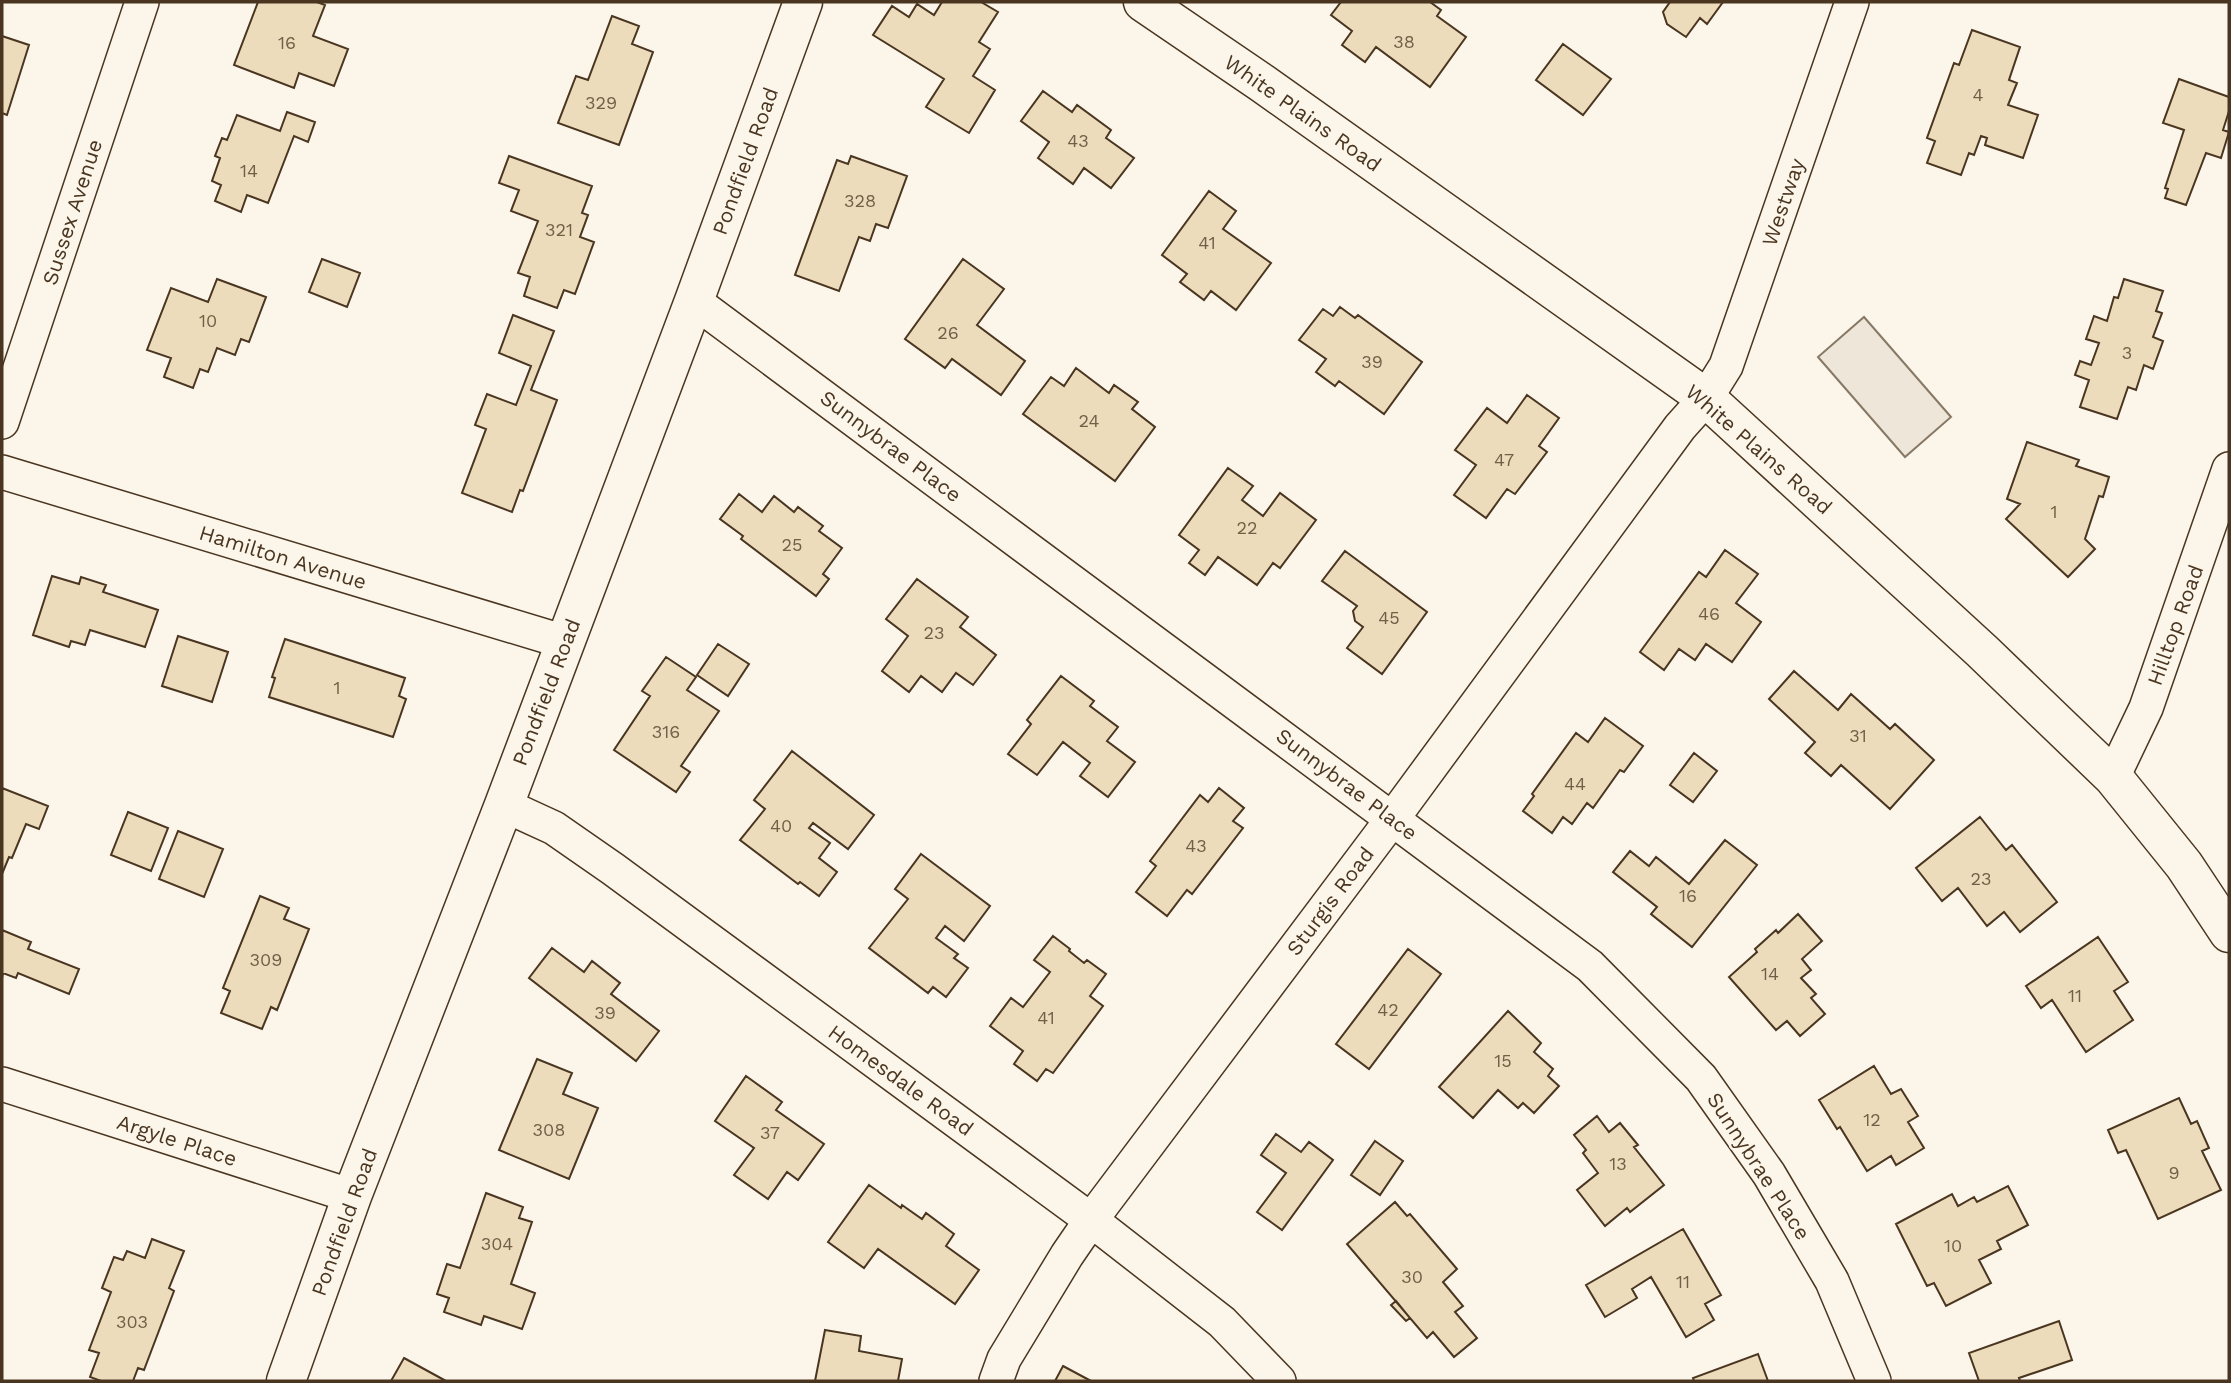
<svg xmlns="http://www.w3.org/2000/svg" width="2231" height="1383" viewBox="0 0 2231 1383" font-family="'Work Sans',sans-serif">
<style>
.green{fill:#ede6d9;stroke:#887966;stroke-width:2}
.building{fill:#ecdcbc;stroke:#4a3520;stroke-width:2}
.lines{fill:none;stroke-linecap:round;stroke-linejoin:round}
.street-casing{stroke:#4a3520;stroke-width:36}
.secondary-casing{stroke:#4a3520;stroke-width:41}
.primary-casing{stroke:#4a3520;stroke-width:41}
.street{stroke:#fbf6e9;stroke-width:33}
.secondary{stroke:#fbf6e9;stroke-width:38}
.primary{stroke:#fbf6e9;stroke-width:38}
.labels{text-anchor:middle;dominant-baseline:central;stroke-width:5;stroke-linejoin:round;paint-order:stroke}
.number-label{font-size:18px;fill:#725f47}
.street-label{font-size:21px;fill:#4a3520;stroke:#fbf6e9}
</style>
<rect width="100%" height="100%" fill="#fbf6e9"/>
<path class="green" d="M1864 317 1951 417 1905 457 1818 357Z"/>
<path class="building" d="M258 2H317L325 5 313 36 348 49 334 86 299 73 294 88 234 65Z
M942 2H981L998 12 979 42 990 49 973 76 995 90 969 133 926 107 944 79 873 35 892 6 909 17 917 4 934 15Z
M1341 2H1430L1441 10 1437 16 1466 37 1430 87 1376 47 1365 62 1342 45 1352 31 1331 15Z
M1670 2H1723L1707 24 1700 18 1686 37 1667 24 1663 12Z
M612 16 639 26 632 44 653 52 619 145 558 123 576 76 588 80Z
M1972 30 2020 47 2009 80 2017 83 2008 105 2038 115 2023 158 1985 145 1987 138 1981 136 1974 155 1969 153 1961 175 1927 163 1935 141 1927 138 1954 63 1959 65Z
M2 36 29 45 7 115 2 113Z
M1563 44 1611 79 1583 115 1536 80Z
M2179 79 2229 97V111L2223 130 2229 132 2221 158 2206 153 2186 205 2165 198 2168 189 2165 188 2184 130 2163 123Z
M1043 91 1072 112 1077 105 1111 130 1106 138 1134 158 1111 188 1084 168 1073 184 1038 158 1049 142 1021 121Z
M287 112 315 122 308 142 294 136 268 203 247 195 241 212 215 201 221 185 212 181 220 158 215 156 222 138 227 140 237 115 280 131Z
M509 156 592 186 582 213 588 215 580 237 594 242 575 294 564 290 557 308 524 296 530 277 518 273 538 221 511 211 519 190 499 183Z
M851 156 907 176 888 228 876 224 870 241 859 237 839 291 795 275 837 160 848 164Z
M1209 191 1236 211 1223 229 1271 263 1236 310 1211 291 1204 300 1180 282 1187 274 1162 255Z
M322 259 360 273 347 307 309 292Z
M963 259 1004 289 977 325 1025 361 1001 395 952 359 945 368 905 339Z
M217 279 266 297 249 342 241 339 235 355 217 348 208 372 200 369 193 388 164 377 171 358 147 350 171 288 208 302Z
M2124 279 2163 291 2156 311 2162 313 2153 337 2163 341 2153 369 2144 365 2136 390 2128 387 2117 419 2080 407 2089 380 2075 375 2080 361 2091 365 2099 343 2086 339 2094 316 2107 321 2114 297 2118 298Z
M1340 307 1355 318 1358 315 1422 362 1384 414 1339 381 1335 386 1316 372 1326 359 1299 340 1323 309 1333 316Z
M513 315 554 331 531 390 557 400 523 491 520 490 512 512 462 493 486 429 475 425 487 394 516 405 531 366 499 353Z
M1076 368 1109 393 1114 385 1138 402 1132 409 1155 427 1115 481 1023 414 1051 377 1064 386Z
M1527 395 1559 418 1539 446 1547 452 1515 494 1507 489 1486 518 1454 495 1476 465 1455 450 1487 408 1507 423Z
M2027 442 2079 460 2076 466 2109 477 2103 497 2099 496 2085 539 2095 549 2068 577 2006 519 2020 504 2007 499Z
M1228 468 1253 486 1242 500 1263 516 1280 493 1316 520 1280 568 1273 563 1257 585 1218 557 1205 575 1189 563 1199 550 1179 535Z
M739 494 762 512 774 496 794 512 798 507 823 526 819 531 842 548 823 574 829 579 816 596 741 539 743 536 720 519Z
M1725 550 1758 574 1736 603 1761 622 1732 662 1706 644 1695 660 1679 649 1664 670 1640 652 1699 572 1706 577Z
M1345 551 1427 612 1382 674 1347 648 1363 627 1355 621 1353 611 1357 606 1322 581Z
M52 576 79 584 81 577 106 585 103 592 158 610 145 647 90 630 85 645 71 641 69 647 33 635Z
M917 579 968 617 960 627 996 655 973 685 956 673 942 692 921 676 909 692 882 671 908 636 886 619Z
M178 636 228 652 212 702 162 686Z
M285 639 405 678 399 696 406 699 393 737 269 697 275 678 272 677Z
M718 644 749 664 728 696 697 675Z
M666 657 696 677 687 690 719 711 681 766 690 772 676 792 614 750 650 696 642 691Z
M1794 671 1838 710 1851 694 1890 729 1895 724 1934 760 1890 809 1841 765 1831 776 1805 753 1815 742 1769 699Z
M1061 676 1094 701 1090 706 1118 727 1107 741 1135 762 1108 797 1080 776 1090 763 1063 742 1037 775 1008 754 1031 724 1027 720Z
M1605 718 1643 746 1624 772 1620 770 1593 808 1587 803 1572 824 1563 817 1552 833 1523 811 1534 796 1532 794 1576 733 1588 742Z
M792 751 874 815 848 849 813 823 809 828 830 843 819 858 837 872 819 896 800 882 798 884 740 840 765 809 754 800Z
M1694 753 1717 771 1693 802 1670 785Z
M2 788 48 806 39 829 26 824 12 858 9 857 2 874Z
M1219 788 1244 808 1233 821 1243 828 1192 894 1187 890 1167 916 1136 892 1156 866 1150 861 1200 795 1208 802Z
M128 812 168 828 151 871 111 855Z
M1980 817 2006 850 2012 845 2057 902 2020 932 2004 912 1987 926 1958 888 1942 901 1916 868Z
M178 831 223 849 204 897 159 879Z
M1725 840 1757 865 1692 947 1651 914 1657 907 1613 872 1630 851 1649 866 1656 857 1689 884Z
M921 854 990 906 964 941 945 926 936 938 958 954 954 958 968 968 946 997 933 987 928 993 869 948 908 899 895 889Z
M260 896 289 908 284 919 309 929 277 1010 271 1007 262 1029 221 1013 230 991 223 988Z
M1798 914 1822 941 1802 959 1811 970 1801 978 1816 994 1811 998 1825 1014 1800 1036 1787 1021 1776 1030 1729 977 1757 952 1755 949 1776 930 1778 933Z
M2 930 31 942 28 949 79 969 69 994 18 973 16 978 3 973 2 978Z
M1053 936 1070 949 1069 951 1084 963 1087 960 1106 974 1090 996 1103 1006 1053 1073 1046 1069 1037 1081 1014 1064 1023 1051 990 1026 1011 998 1023 1007 1050 972 1034 960Z
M2098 937 2128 982 2114 991 2133 1020 2086 1052 2052 1000 2041 1008 2026 986Z
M552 948 584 972 592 961 620 983 611 994 659 1031 636 1061 529 978Z
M1408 949 1441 974 1369 1069 1336 1044Z
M1508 1011 1541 1043 1534 1052 1553 1069 1548 1076 1559 1086 1534 1113 1523 1103 1518 1108 1498 1090 1473 1118 1439 1087Z
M537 1059 572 1073 563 1094 598 1108 569 1179 499 1150Z
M1874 1066 1891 1094 1901 1089 1918 1116 1908 1122 1924 1148 1896 1165 1891 1156 1867 1171 1840 1127 1837 1129 1819 1100Z
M746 1076 782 1102 776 1110 824 1144 798 1180 787 1172 768 1199 734 1175 754 1148 715 1121Z
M2179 1098 2191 1124 2197 1121 2209 1148 2202 1151 2221 1190 2158 1219 2126 1150 2118 1153 2108 1130Z
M1597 1116 1609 1132 1620 1123 1638 1145 1634 1147 1664 1185 1630 1212 1627 1208 1605 1226 1577 1190 1598 1173 1583 1153 1586 1150 1574 1135Z
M1276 1134 1301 1152 1309 1142 1333 1160 1282 1230 1257 1212 1286 1173 1261 1155Z
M1375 1141 1403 1161 1380 1195 1351 1175Z
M869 1185 901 1208 902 1205 922 1219 926 1213 954 1234 946 1246 979 1270 955 1304 878 1249 864 1268 828 1242Z
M2008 1186 2028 1225 1997 1241 2001 1249 1979 1260 1991 1283 1946 1306 1934 1283 1927 1286 1896 1224 1952 1194 1958 1206 1974 1197 1977 1202Z
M486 1193 523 1207 519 1218 532 1222 511 1284 535 1293 522 1329 484 1316 481 1325 444 1312 449 1298 437 1294 447 1264 460 1268Z
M1395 1202 1407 1216 1410 1214 1457 1269 1443 1282 1463 1306 1455 1312 1477 1338 1454 1357 1433 1332 1427 1338 1347 1244Z
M1683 1229 1721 1295 1705 1304 1714 1320 1686 1337 1651 1277 1632 1289 1637 1298 1605 1317 1586 1285Z
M152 1239 184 1251 169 1288 174 1291 144 1370 138 1368 133 1381H101L90 1377 99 1353 89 1350 111 1292 102 1288 114 1257 123 1260 127 1251 145 1258Z
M1396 1301 1410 1318 1406 1321 1391 1305Z
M2059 1321 2072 1360 2019 1378 2020 1381H1979L1969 1353Z
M825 1330 861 1336 859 1351 902 1359 898 1381H815Z
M1758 1354 1768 1381H1694L1693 1378Z
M404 1358 446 1381H391Z
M1063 1366 1091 1381H1055Z"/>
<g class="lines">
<defs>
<path id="street" d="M694 301 1590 966 1701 1078 1769 1174 1832 1281 1874 1381
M2 422 142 2
M2 472 565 642
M2113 777 2146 708 2229 469
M504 805 554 828 613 869 1091 1220 1222 1322 1279 1381
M2 1084 352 1196
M996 1381 1004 1359 1067 1255 1091 1220 1393 818 1680 427 1706 398 1726 366 1852 2"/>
<path id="secondary" d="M286 1381 352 1196 504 805 694 301 803 2"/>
<path id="primary" d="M1143 2 1262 83 1706 398 1982 651 2113 777 2184 865 2229 933"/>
</defs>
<use href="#street" class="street-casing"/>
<use href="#secondary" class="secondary-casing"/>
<use href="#primary" class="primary-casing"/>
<use href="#street" class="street"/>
<use href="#secondary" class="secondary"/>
<use href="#primary" class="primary"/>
</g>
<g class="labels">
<g class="number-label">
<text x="1404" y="41">38</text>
<text x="287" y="42">16</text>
<text x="1978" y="94">4</text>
<text x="601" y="102">329</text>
<text x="1078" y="140">43</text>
<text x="249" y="170">14</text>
<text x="860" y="200">328</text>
<text x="559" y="229">321</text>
<text x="1207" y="242">41</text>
<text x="208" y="320">10</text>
<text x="948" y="332">26</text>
<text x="2127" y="352">3</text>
<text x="1372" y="361">39</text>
<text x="1089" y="420">24</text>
<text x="1504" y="459">47</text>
<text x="2054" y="511">1</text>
<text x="1247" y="527">22</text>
<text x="792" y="544">25</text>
<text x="1709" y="613">46</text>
<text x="1389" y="617">45</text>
<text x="934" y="632">23</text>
<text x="337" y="687">1</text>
<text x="666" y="731">316</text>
<text x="1858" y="735">31</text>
<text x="1575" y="783">44</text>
<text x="781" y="825">40</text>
<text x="1196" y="845">43</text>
<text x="1981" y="878">23</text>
<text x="1688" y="895">16</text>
<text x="266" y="959">309</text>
<text x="1770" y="973">14</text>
<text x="2075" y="995">11</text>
<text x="1388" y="1009">42</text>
<text x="605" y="1012">39</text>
<text x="1046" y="1017">41</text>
<text x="1503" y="1060">15</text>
<text x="1872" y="1119">12</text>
<text x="549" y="1129">308</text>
<text x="770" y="1132">37</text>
<text x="1618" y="1163">13</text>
<text x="2174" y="1172">9</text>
<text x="497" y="1243">304</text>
<text x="1953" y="1245">10</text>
<text x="1412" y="1276">30</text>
<text x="1683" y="1281">11</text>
<text x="132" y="1321">303</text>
</g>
<g class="street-label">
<text transform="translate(1303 113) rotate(35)">White Plains Road</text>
<text transform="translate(745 161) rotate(-70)">Pondfield Road</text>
<text transform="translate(1783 202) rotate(-71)">Westway</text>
<text transform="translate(72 212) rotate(-72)">Sussex Avenue</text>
<text transform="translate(891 446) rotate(37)">Sunnybrae Place</text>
<text transform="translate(1759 449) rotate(41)">White Plains Road</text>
<text transform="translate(283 557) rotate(17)">Hamilton Avenue</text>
<text transform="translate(2175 625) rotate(-70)">Hilltop Road</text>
<text transform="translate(546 692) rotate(-69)">Pondfield Road</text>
<text transform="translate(1347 784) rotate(37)">Sunnybrae Place</text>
<text transform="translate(1330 901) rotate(-53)">Sturgis Road</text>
<text transform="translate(901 1080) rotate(36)">Homesdale Road</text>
<text transform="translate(177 1140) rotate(18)">Argyle Place</text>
<text transform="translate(1759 1166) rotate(57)">Sunnybrae Place</text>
<text transform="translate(344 1222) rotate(-70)">Pondfield Road</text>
</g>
</g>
<rect width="2231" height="1383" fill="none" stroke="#4a3520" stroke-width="7"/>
</svg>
